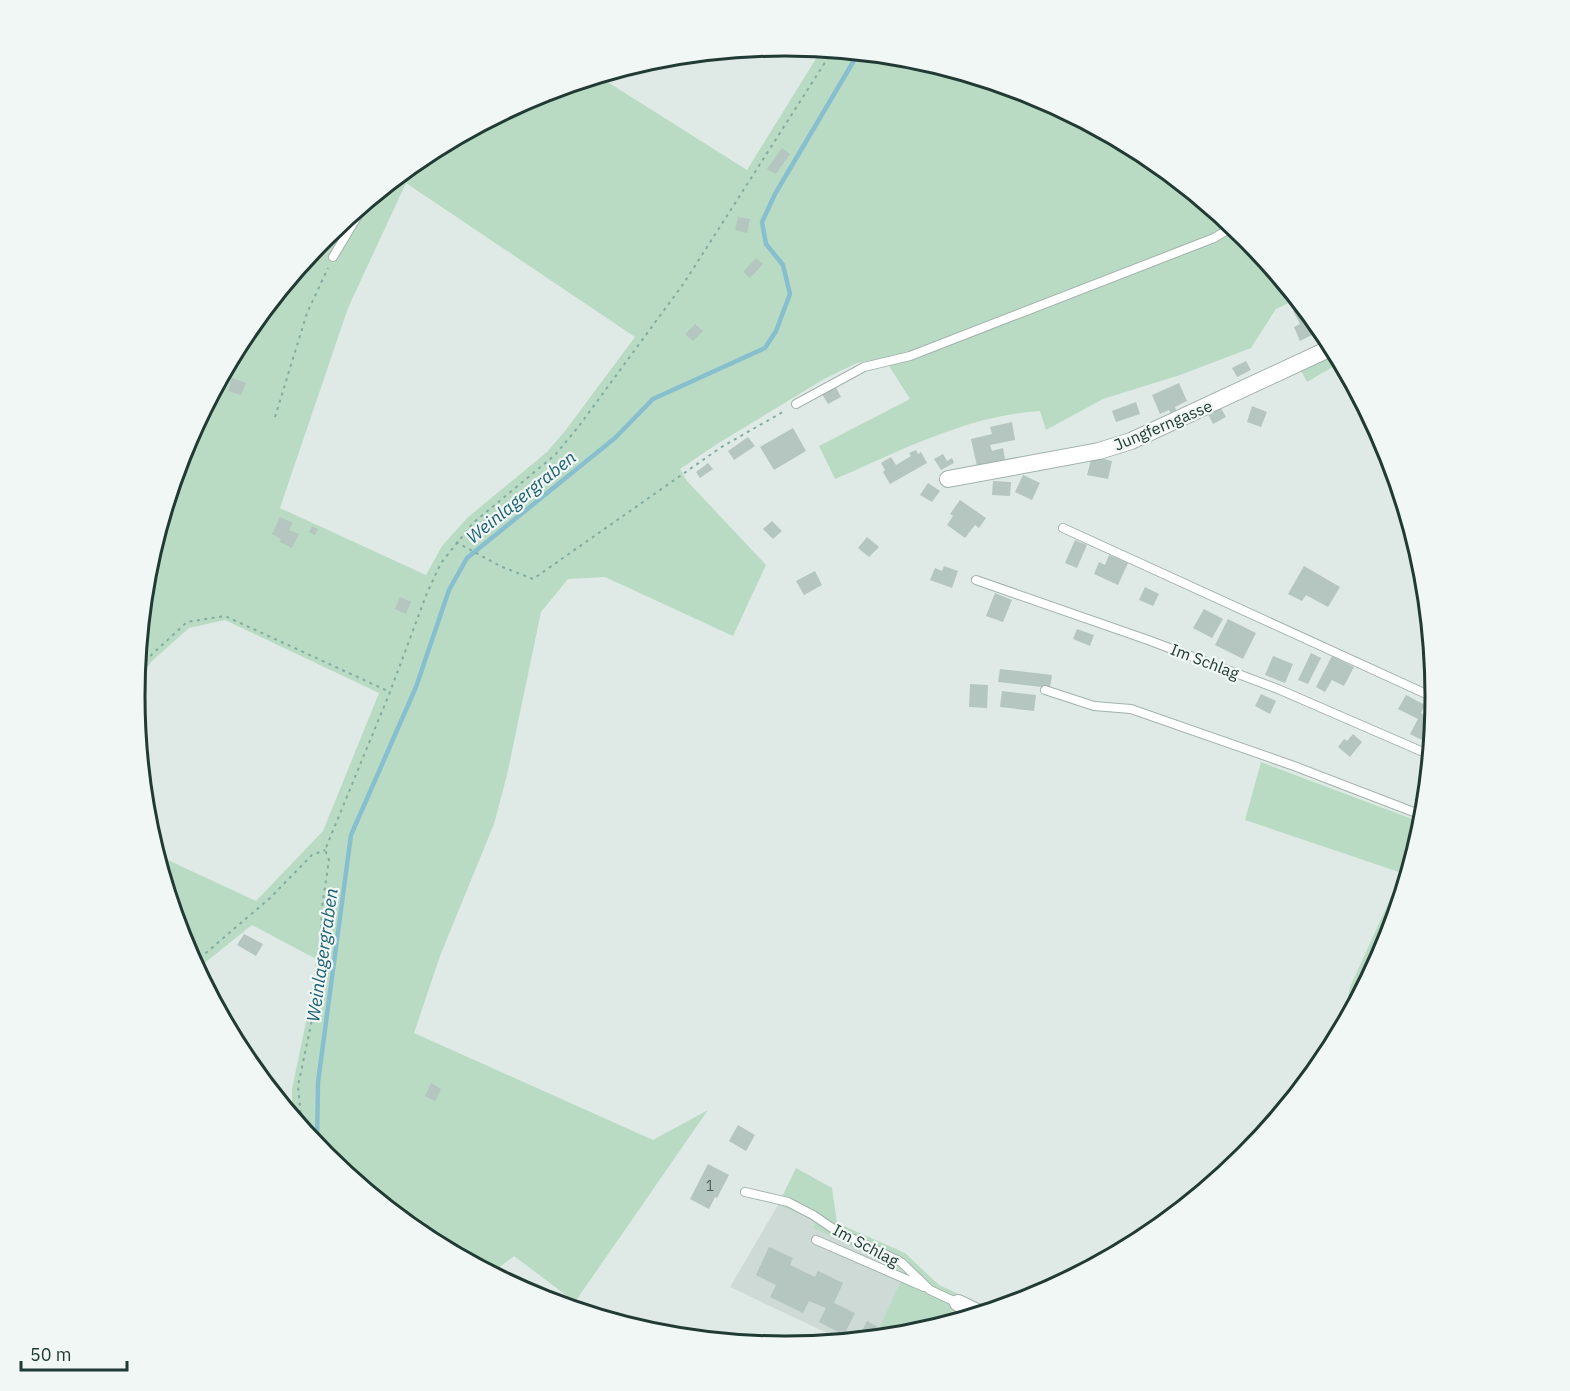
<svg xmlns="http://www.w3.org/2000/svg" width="1570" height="1391" viewBox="0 0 1570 1391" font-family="'IBM Plex Sans',sans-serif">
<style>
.built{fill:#cedad5}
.green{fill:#b9dbc4;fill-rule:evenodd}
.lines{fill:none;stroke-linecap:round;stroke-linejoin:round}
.stream{stroke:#88bfce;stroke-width:4.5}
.building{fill:#b5c5bf}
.lane-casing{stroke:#a2b2ad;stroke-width:10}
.street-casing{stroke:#a2b2ad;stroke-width:18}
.path{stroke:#81ada1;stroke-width:2;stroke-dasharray:3 4.5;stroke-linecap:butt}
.lane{stroke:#fff;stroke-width:8}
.street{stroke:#fff;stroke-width:16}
.labels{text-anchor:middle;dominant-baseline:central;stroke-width:4.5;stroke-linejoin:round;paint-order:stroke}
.number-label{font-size:14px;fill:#465d57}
.street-label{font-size:16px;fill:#213a34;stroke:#f0f7f4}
.water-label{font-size:18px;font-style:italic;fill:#1d6073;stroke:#f0f7f4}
.rim{fill:none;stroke:#213a34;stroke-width:3}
</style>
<rect width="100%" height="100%" fill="#dfeae6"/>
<path class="built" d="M778 1205 815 1220 813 1228 906 1272 875 1337 842 1340 730 1287Z"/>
<path class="green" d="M822 49 912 58 1034 95 1147 155 1245 236 1297 299 1276 309 1251 348 1180 375 1103 399 1046 430 1040 411C968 415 900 451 835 479L819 446 910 399 884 358 857 363 824 379 717 444 680 469 687 481 766 565 733 636 605 577 568 579 541 612 507 775 494 824 440 956 414 1033 653 1140 708 1110 575 1302 514 1256 492 1273 423 1236 325 1155 292 1115V1089L312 993 316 959 252 925 197 969 184 944 157 855 256 901 323 831 379 693 225 620 189 628 151 662 136 684 147 568 184 446 244 334 325 235 424 154 536 94 598 76 747 170ZM406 183 635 337 565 431 547 452 467 518 442 546 426 575 280 508 348 308Z
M1334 350 1341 362 1307 382 1298 365Z
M1261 762 1423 823 1386 945 1342 1026 1350 987 1402 873 1245 820Z
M796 1168 832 1188 837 1223 905 1253 939 1285 991 1309 965 1317 952 1311 946 1323 912 1334 875 1337 905 1272 813 1228 815 1220 778 1205Z"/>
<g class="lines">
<path class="stream" d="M317 1145 318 1082 351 835 416 687 449 590 467 558 615 438 653 399 765 348 776 331 790 294 783 265 766 244 762 222 775 194 859 52"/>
</g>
<path class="building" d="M782 148 790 154 776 174 767 169Z
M738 217 750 219 747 233 735 230Z
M756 258 763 264 750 278 743 272Z
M1303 306 1322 330 1300 341 1294 327 1300 324 1293 311Z
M695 324 703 331 693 341 685 334Z
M1246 361 1251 370 1237 377 1232 368Z
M232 378 246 383 241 395 228 391Z
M1179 383 1187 401 1175 407 1177 412 1171 414 1169 410 1160 414 1152 395Z
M835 386 841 397 828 404 822 394Z
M1136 402 1140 414 1116 422 1112 411Z
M1252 406 1267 412 1261 427 1247 422Z
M1221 408 1226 417 1213 424 1208 414Z
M1012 422 1015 440 990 445 992 451 1003 448 1005 459 977 466 971 439 992 434 990 427Z
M793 428 806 451 774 470 760 447Z
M748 437 755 446 734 460 728 451Z
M916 450 918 454 921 452 927 463 890 484 883 472 885 470 881 463 891 457 896 465 911 456 909 453Z
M943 454 947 461 952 458 954 463 941 470 934 459Z
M1092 456 1112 461 1108 479 1087 475Z
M708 463 713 469 700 478 696 472Z
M1023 475 1040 483 1032 500 1015 492Z
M993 481 1011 482 1010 496 992 495Z
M928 483 940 491 932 502 920 495Z
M960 500 986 518 979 528 975 525 965 538 947 525 953 516 950 514Z
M280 517 293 523 289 530 299 534 292 548 280 542 281 539 272 534Z
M772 521 782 531 773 539 763 529Z
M312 526 318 529 315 535 309 532Z
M867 537 879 547 869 557 858 548Z
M1075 540 1087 545 1077 568 1065 563Z
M1109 555 1128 563 1118 585 1094 574 1099 562 1105 565Z
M944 566 958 571 952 588 930 580 935 568 942 571Z
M1304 566 1340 587 1328 607 1306 595 1302 601 1288 594Z
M815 571 822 585 804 595 796 581Z
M1145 587 1159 594 1153 606 1139 600Z
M995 593 1012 600 1003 622 986 616Z
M400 597 411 602 406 614 395 609Z
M1204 609 1223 619 1212 638 1193 628Z
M1228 619 1256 633 1243 659 1215 645Z
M1077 629 1094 635 1090 646 1073 639Z
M1311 653 1321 658 1308 684 1298 680Z
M1273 656 1293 664 1285 683 1265 675Z
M1332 656 1354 667 1344 686 1332 680 1325 692 1316 687Z
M1000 669 1052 675 1050 688 998 682Z
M970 684 988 685 987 708 969 707Z
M1002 691 1036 695 1034 711 1000 707Z
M1261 694 1276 701 1270 714 1255 706Z
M1406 695 1425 705 1421 713 1433 720 1424 741 1410 734 1418 719 1398 709Z
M1353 734 1362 742 1350 757 1338 747 1344 739 1347 741Z
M158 858 166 862 162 870Z
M244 934 263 944 256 956 237 945Z
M431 1083 441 1089 435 1101 425 1096Z
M738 1125 755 1135 746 1151 729 1141Z
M708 1164 729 1175 717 1198 715 1197 709 1209 690 1199Z
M769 1247 793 1258 790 1265 815 1277 818 1271 843 1283 834 1303 855 1313 844 1335 819 1322 826 1308 809 1301 803 1313 770 1297 776 1285 756 1275Z
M867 1321 878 1327 873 1337 858 1339Z"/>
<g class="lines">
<defs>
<path id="lane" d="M333 257 366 202
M796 404 864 367 910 356 1214 238 1234 226
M1063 528 1435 698
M976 580 1148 640 1278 689 1430 755
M1045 690 1094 706 1131 709 1294 766 1424 816
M745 1192 788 1202 813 1215 835 1230 901 1262 930 1290 958 1303
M816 1240 924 1287"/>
<path id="street" d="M948 479 1099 451 1131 441 1333 347
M958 1303 979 1313"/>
</defs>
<use href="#lane" class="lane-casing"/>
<use href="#street" class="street-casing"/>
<path class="path" d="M315 248 323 252
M275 417 307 313 328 268
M456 542 500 566 533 579 720 448 786 410
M137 674 148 658 187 622 225 616 390 692
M194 963 270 898 312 855 325 850
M302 1128 298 1086 320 982 322 907 329 860 325 850 390 692 427 593 441 563 473 523 555 455 579 426 684 283 833 50"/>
<use href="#lane" class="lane"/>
<use href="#street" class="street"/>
</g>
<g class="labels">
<g class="number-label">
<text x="710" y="1186">1</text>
</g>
<g class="street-label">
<text transform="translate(1163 425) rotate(-23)">Jungferngasse</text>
<text transform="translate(1205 661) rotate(21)">Im Schlag</text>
<text transform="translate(866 1245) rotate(28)">Im Schlag</text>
</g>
<g class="water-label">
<text transform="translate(521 497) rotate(-39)">Weinlagergraben</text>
<text transform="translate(322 955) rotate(-82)">Weinlagergraben</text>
</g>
</g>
<path d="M0 0H1570V1391H0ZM145 696a640 640 0 1 1 1280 0a640 640 0 1 1-1280 0Z" fill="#f0f7f4" fill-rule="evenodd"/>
<path class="rim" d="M145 696a640 640 0 1 1 1280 0a640 640 0 1 1-1280 0Z"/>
<path d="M21 1361v9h106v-9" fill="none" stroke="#213a34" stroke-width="3"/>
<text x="30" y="1361" font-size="18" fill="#213a34" stroke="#f0f7f4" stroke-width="4.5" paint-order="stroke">50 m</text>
</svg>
